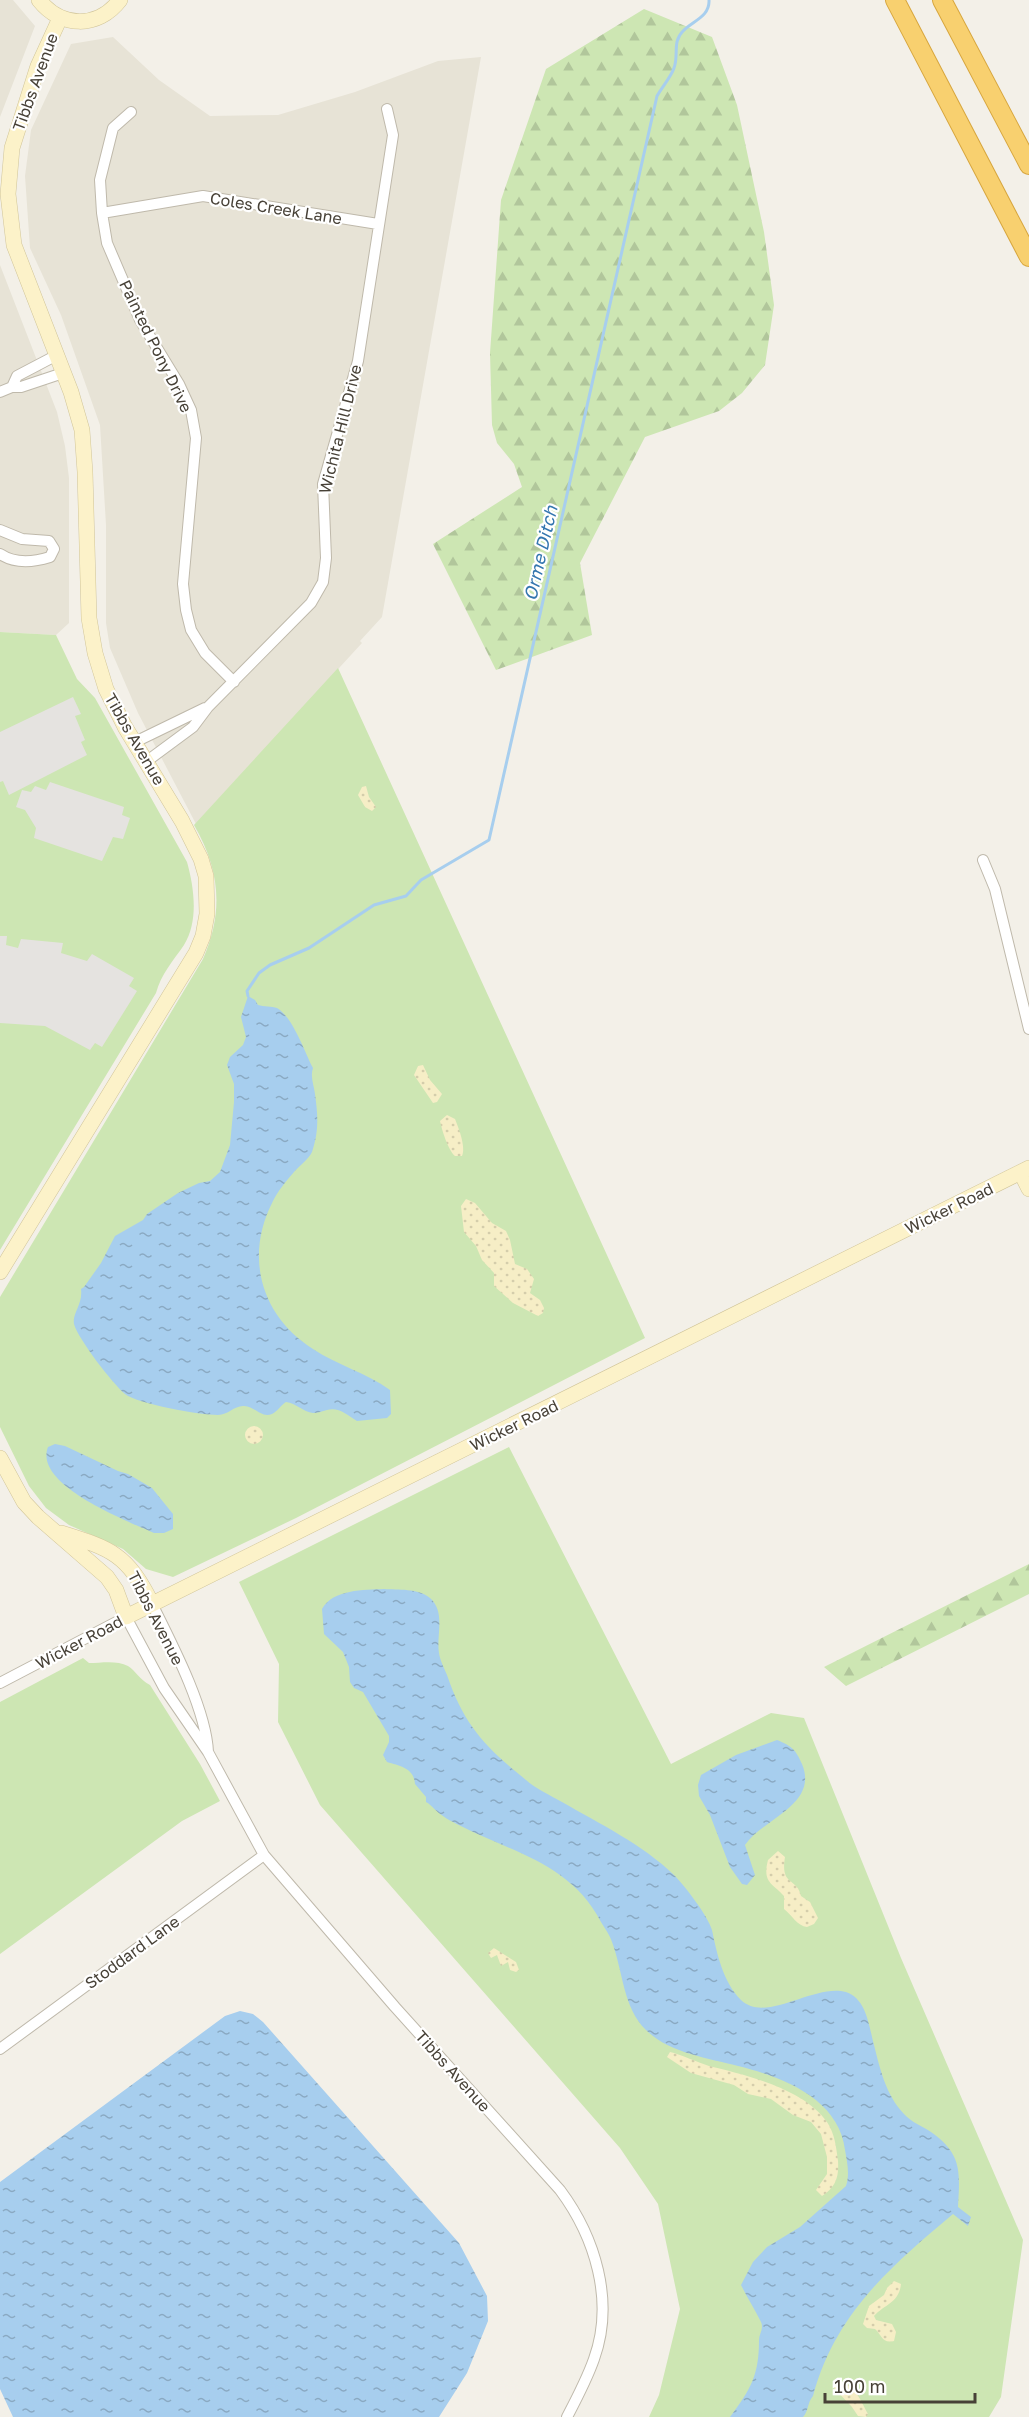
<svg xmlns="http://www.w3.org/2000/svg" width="1029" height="2417" viewBox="0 0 1029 2417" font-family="'Golos Text',sans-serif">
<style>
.residential{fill:#e7e3d6}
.green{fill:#cde6b3}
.forest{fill:url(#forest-firs)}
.sand{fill:url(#sand-dots)}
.parking{fill:#e5e3e0}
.water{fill:url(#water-ripples)}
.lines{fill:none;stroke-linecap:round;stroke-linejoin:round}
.stream{stroke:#a7ceee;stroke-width:3}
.street-casing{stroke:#bfb9ab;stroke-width:12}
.secondary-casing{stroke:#d1c599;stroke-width:16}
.highway-casing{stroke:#d7a63e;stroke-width:20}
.street{stroke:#fff;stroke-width:10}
.secondary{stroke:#fcf2c9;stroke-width:15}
.highway{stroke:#f8d06f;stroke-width:18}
.labels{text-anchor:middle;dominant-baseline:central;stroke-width:4.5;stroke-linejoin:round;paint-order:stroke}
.street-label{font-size:16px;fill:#474137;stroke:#fff}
.water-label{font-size:18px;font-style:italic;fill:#3476af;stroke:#fff}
</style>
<defs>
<pattern id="forest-firs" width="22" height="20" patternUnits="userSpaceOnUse" patternTransform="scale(1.5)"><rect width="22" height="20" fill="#cde6b3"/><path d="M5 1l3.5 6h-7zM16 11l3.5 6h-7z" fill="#b1c69b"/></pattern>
<pattern id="sand-dots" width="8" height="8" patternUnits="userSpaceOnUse" patternTransform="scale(1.5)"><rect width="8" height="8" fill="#f6eec6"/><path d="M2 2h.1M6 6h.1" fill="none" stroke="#d4cdab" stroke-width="1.8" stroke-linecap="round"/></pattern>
<pattern id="water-ripples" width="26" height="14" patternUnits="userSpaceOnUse" patternTransform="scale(1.5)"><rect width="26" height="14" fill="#a7ceee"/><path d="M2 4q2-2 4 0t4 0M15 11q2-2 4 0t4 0" fill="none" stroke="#8aa9c2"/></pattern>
</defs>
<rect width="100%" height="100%" fill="#f3f0e8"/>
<path class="residential" d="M0 0H13L35 26 0 117Z
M113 37 159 80 210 116 278 115 355 92 438 61 481 57 382 617 360 641 362 643 196 824 138 713 110 648 106 623V525L100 425 61 315 30 248 25 176 31 130 71 44Z
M0 265 57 412 65 446 69 478V623L56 635 0 632Z"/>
<path class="green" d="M0 632 56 635 77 679 95 698 187 862C194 887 199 921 184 945 173 961 161 974 156 993L0 1250Z
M338 668 645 1338 296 1518 173 1577 146 1569 123 1549 69 1525 46 1508 29 1486 0 1427V1297L203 959C224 911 220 870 194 825Z
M509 1447 671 1764 771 1713 804 1718 901 1958 1023 2240 1001 2397 989 2417H649L659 2395 680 2309 658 2204 620 2148 320 1805 278 1722 279 1664 239 1582Z
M83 1658 89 1663C101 1663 117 1660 128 1666 136 1671 139 1679 150 1685L200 1764 220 1801 182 1821 0 1954V1702Z"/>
<path class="forest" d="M644 9 712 37 737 105 764 232 774 305 765 365 742 393 719 411 645 437 580 563 592 635 496 670 433 544 522 487 514 464 497 443 492 425 490 353 501 200 546 69Z
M1029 1564V1594L846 1686 824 1667Z"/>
<path class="sand" d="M366 786 369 797 376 807 372 811 365 807 358 795 362 787Z
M423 1065 430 1080 442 1094 437 1102 433 1103 414 1075 418 1066Z
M447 1115 455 1119C459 1129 466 1147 462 1156H455C448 1150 442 1130 440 1121Z
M466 1199 475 1203 492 1223 506 1231 510 1240 515 1264 527 1269 534 1279 530 1293 540 1300 544 1308 543 1313 538 1316 513 1303 494 1286V1273L482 1260 476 1246 464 1232 461 1206Z
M245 1435a9 9 0 1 1 18 0a9 9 0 1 1-18 0Z
M778 1851 785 1857C780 1887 797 1877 801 1896L810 1902 818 1918 814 1924 807 1927C797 1926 792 1915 784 1909V1896C773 1883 762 1883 768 1860Z
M494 1948 516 1962 519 1970 516 1972 510 1970 508 1962 501 1966 497 1955 491 1958 488 1953Z
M670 2052C683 2055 696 2062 709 2066 746 2075 804 2089 827 2122 835 2134 836 2147 838 2161 839 2177 836 2187 822 2196L816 2190 827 2174V2157L821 2134 811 2122 793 2115 771 2099 748 2094 734 2085 691 2073 667 2057Z
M894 2281 901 2284C899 2303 885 2304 874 2316L876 2320 892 2324 896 2332 894 2341C882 2344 882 2335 875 2329L867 2328 863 2324 869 2306 884 2295 887 2288Z
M838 2381C854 2383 861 2401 868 2414L866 2417 858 2416 852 2407 834 2388Z"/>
<path class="parking" d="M73 697 81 714 75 716 85 740 81 742 87 755 9 795 3 781 0 782V732Z
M50 782 124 807 122 815 130 818 123 839 113 837 102 861 34 838 36 828 25 810 16 807 22 790 31 792 35 786 46 790Z
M0 936H7L6 945 18 948 21 939 63 943 61 953 87 961 92 954 134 978 129 986 137 991 102 1047 95 1043 90 1050 45 1026 0 1023Z"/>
<path class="water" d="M248 996 255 1000 258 1005C264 1007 272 1006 277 1008 293 1017 305 1053 313 1068 310 1077 314 1085 315 1094 318 1116 319 1131 312 1152 309 1159 300 1165 294 1172 286 1181 278 1191 273 1201 244 1257 261 1316 313 1349 337 1365 367 1373 390 1390L391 1414 387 1418 357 1421C347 1415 339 1407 327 1410 322 1411 318 1413 313 1413 303 1412 296 1403 286 1402 281 1405 278 1411 272 1414 261 1419 254 1405 243 1406 234 1406 228 1415 218 1415 200 1415 138 1404 125 1394 113 1384 78 1339 74 1324 72 1313 83 1305 81 1289L84 1287 101 1263 115 1236 143 1220 147 1214 178 1193 199 1183 210 1181 220 1172 230 1145 234 1102V1084L227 1065 230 1057 243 1045 246 1037 241 1017Z
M55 1444 65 1446 118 1471 128 1474 152 1488 173 1514V1529L164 1533H154C128 1521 33 1485 48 1447Z
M384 1589C398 1590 418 1588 430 1598 446 1612 436 1635 439 1653 440 1660 444 1668 447 1675 464 1725 485 1747 526 1780 536 1789 550 1795 562 1802 600 1824 642 1844 674 1875 685 1886 708 1916 712 1930 717 1954 723 1982 741 2000 766 2024 814 1983 846 1992 867 1999 869 2027 874 2045 880 2069 886 2095 904 2114 911 2122 922 2126 931 2132 962 2154 960 2171 958 2207L971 2217 968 2226 953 2214C890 2267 835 2314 813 2396 807 2403 809 2410 803 2417H730C751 2389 759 2375 759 2340 759 2334 764 2329 761 2322 755 2310 747 2297 741 2285L753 2262 767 2247 800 2227 846 2186C850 2174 847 2162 845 2150 839 2099 783 2077 738 2066 708 2058 669 2053 646 2030 623 2008 623 1971 612 1942 610 1935 605 1929 601 1922 573 1868 522 1855 471 1831 462 1826 451 1822 443 1816 436 1812 432 1805 426 1802V1797L415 1784C414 1768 400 1766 387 1762L383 1755 389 1742V1736L363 1692 354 1688 350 1682 349 1667 343 1652 324 1634 322 1609C333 1589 364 1590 384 1589Z
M777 1740C792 1746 796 1750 802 1764 819 1805 762 1819 745 1845L755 1875 747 1885 742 1884 730 1867 710 1815 699 1796 698 1785 701 1775 736 1755Z
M240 2011 253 2014 263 2022 459 2243 487 2296 488 2321 467 2373 439 2417H13L0 2389V2182L225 2016Z"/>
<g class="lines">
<path class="stream" d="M248 996 247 991 259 973 270 965 309 948 374 905 406 896 421 880 489 840 657 96C662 87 671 77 674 68 679 55 672 42 683 31 692 21 710 17 709 0"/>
<defs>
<path id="street" d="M131 112 113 128 100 180 102 213 107 243 140 320 179 384 191 410 196 438 183 584 186 610 191 630 205 653 234 682
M102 213 203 196 378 224
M12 387 17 376 57 355
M0 392 12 387H21L63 373
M0 530 22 539 49 541 54 549 50 557C34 562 15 564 0 554
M135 742 205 708
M147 761 193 727 208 707 311 603 323 582 326 558 323 484 358 361 393 135 387 109
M983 860 995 889 1029 1029
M152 1604C172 1644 206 1709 208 1752
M0 1683 126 1617 164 1688 208 1752 264 1855 395 2007 560 2190C595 2237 615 2301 594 2359 587 2379 577 2398 567 2417
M0 2049 264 1855"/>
<path id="secondary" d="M39 0C61 28 98 29 120 0
M1021 1173 1029 1189
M0 1272 196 953 203 936 207 914 206 876 201 859 182 821 125 727 106 689 95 653 89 618 85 472 82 430 71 392 14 245 8 194 12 148 38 66 60 18
M0 1458 24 1502 38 1517 107 1577 116 1590 126 1617 1029 1168
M61 1533C112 1549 127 1554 152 1604"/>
<path id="highway" d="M895 0 1029 257
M942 0 1029 165"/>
</defs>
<use href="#street" class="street-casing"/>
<use href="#secondary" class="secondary-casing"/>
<use href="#highway" class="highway-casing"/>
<use href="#street" class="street"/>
<use href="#secondary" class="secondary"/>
<use href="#highway" class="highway"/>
</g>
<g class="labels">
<g class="street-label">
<text transform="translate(35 82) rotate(-70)">Tibbs Avenue</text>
<text transform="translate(276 208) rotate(9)">Coles Creek Lane</text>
<text transform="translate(156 346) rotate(64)">Painted Pony Drive</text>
<text transform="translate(340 429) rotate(-76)">Wichita Hill Drive</text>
<text transform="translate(135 739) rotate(60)">Tibbs Avenue</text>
<text transform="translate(949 1208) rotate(-26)">Wicker Road</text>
<text transform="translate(514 1425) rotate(-26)">Wicker Road</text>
<text transform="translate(156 1618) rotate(63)">Tibbs Avenue</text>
<text transform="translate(79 1642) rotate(-28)">Wicker Road</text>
<text transform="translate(132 1952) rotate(-36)">Stoddard Lane</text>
<text transform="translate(453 2071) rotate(48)">Tibbs Avenue</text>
</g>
<g class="water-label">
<text transform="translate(540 553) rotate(-77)">Orme Ditch</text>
</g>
</g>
<path d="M825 2393v9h150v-9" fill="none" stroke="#474137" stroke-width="3"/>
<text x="834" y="2393" font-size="18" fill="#474137" stroke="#ffffff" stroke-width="4.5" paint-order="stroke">100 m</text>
</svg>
